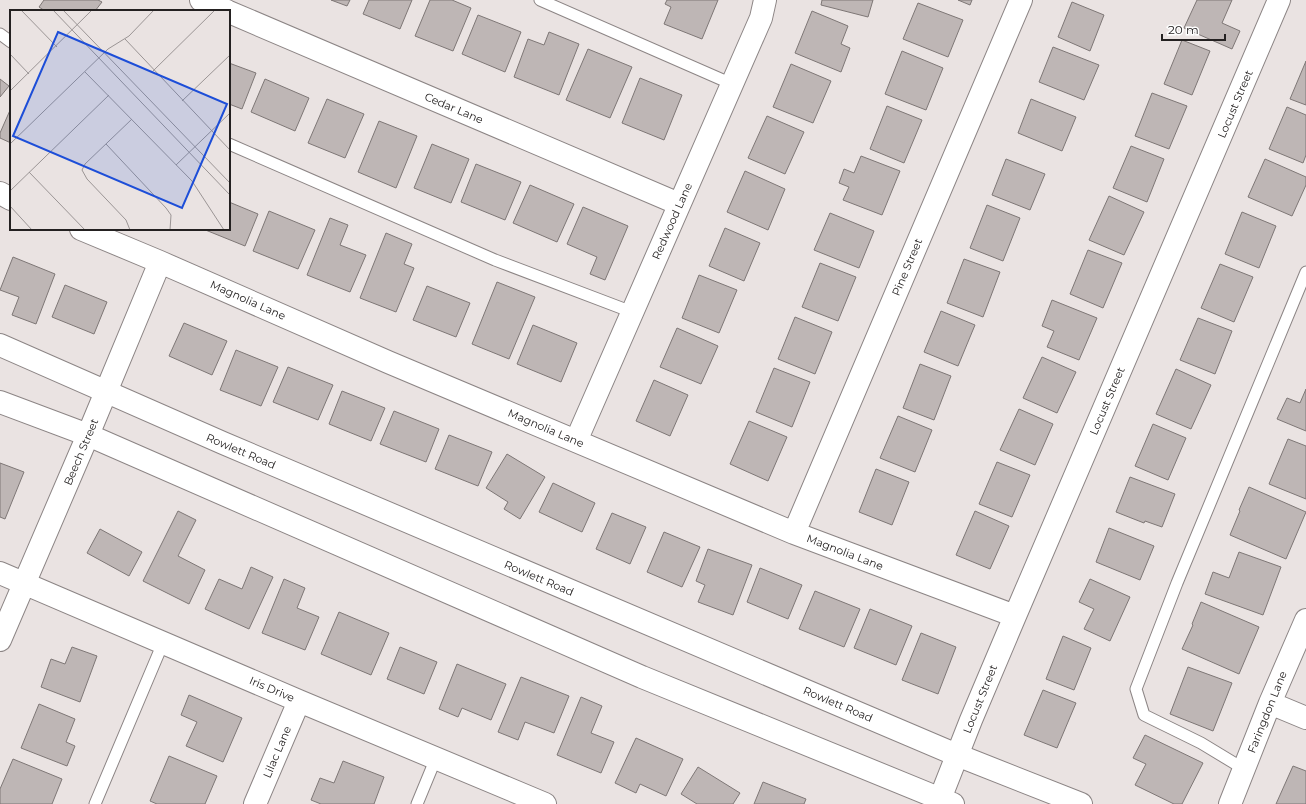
<svg xmlns="http://www.w3.org/2000/svg" width="1306" height="804" viewBox="0 0 1306 804" font-family="Montserrat,sans-serif">
<style>
.building{fill:#beb6b5;stroke:#7e7776}
.lines{fill:none;stroke-linecap:round;stroke-linejoin:round}
.lane-casing{stroke:#8c8585;stroke-width:13}
.street-casing{stroke:#8c8585;stroke-width:24}
.secondary-casing{stroke:#8c8585;stroke-width:24}
.lane{stroke:#fff;stroke-width:11}
.street{stroke:#fff;stroke-width:22}
.secondary{stroke:#fff;stroke-width:22}
.labels{text-anchor:middle;dominant-baseline:central;stroke-width:3;stroke-linejoin:round;paint-order:stroke}
.street-label{font-size:11px;fill:#242121;stroke:#fff}
.inset-road{fill:none;stroke:#9b9595;stroke-width:1}
.view{fill:#1d4ed8;fill-opacity:0.15;stroke:#1d4ed8;stroke-width:2}
.inset-edge{fill:none;stroke:#242121;stroke-width:2}
</style>
<rect width="100%" height="100%" fill="#eae3e2"/>
<path class="building" d="M44 0H98L102 2 95 11H45L39 7Z
M331 0H350L347 6Z
M369 0H412L400 29 363 14Z
M430 0H452L471 8 453 51 415 36Z
M667 0H718L702 39 664 24 671 7 665 4Z
M822 0H873L868 17 821 5Z
M958 0H972L970 5Z
M1197 0H1232L1222 23 1240 31 1232 49 1184 28Z
M1072 2 1104 15 1090 51 1058 37Z
M918 3 963 20 948 57 903 39Z
M812 11 848 26 841 44 850 48 841 72 795 53Z
M478 15 521 32 505 72 462 54Z
M549 32 579 44 559 95 514 77 528 39 544 45Z
M1182 40 1210 51 1192 95 1164 84Z
M1053 47 1099 65 1084 100 1039 82Z
M588 49 632 67 610 118 566 100Z
M902 51 943 68 926 110 885 94Z
M1306 61V105L1290 99Z
M229 63 256 73 242 109 229 104Z
M791 64 831 81 813 123 773 107Z
M640 78 682 95 664 140 622 123Z
M0 79 9 86 0 97Z
M265 79 309 98 295 131 251 112Z
M1152 93 1187 106 1169 149 1135 136Z
M327 99 364 114 345 158 308 143Z
M1031 99 1076 117 1062 151 1018 133Z
M887 106 922 120 904 163 870 149Z
M1287 107 1306 115V155L1303 163 1269 149Z
M11 108V143L0 138V133Z
M767 116 804 132 785 174 748 158Z
M379 121 417 136 396 188 358 172Z
M432 144 469 159 451 203 414 188Z
M1131 146 1164 159 1147 202 1113 188Z
M861 156 900 171 882 215 843 200 849 187 839 183 844 169 854 173Z
M1006 159 1045 174 1030 210 992 195Z
M1265 159 1306 177V185L1292 216 1248 197Z
M476 164 521 182 505 220 461 202Z
M745 171 785 189 768 230 727 212Z
M530 185 574 204 557 242 513 223Z
M1109 196 1144 212 1124 255 1089 240Z
M229 202 258 214 245 246 203 229H229Z
M987 205 1020 218 1003 261 970 248Z
M583 207 628 226 605 280 590 274 597 257 567 244Z
M269 211 315 230 298 269 253 251Z
M1242 212 1276 226 1259 268 1225 254Z
M830 213 874 231 859 268 814 250Z
M330 218 348 225 340 245 366 255 350 292 307 275Z
M725 228 760 243 744 281 709 266Z
M386 233 412 244 404 264 414 268 396 312 360 298Z
M1088 250 1122 263 1103 308 1070 294Z
M13 257 55 274 36 324 12 315 19 297 0 290Z
M964 259 1000 272 983 317 947 303Z
M820 263 856 277 838 321 802 307Z
M1220 264 1253 277 1234 322 1201 308Z
M699 275 737 290 719 333 682 318Z
M497 282 535 297 509 359 472 344Z
M65 285 107 302 94 334 52 317Z
M427 286 470 303 456 337 413 320Z
M1052 300 1097 318 1079 360 1047 347 1054 331 1042 326Z
M941 311 975 325 958 366 924 352Z
M795 317 832 332 815 374 778 359Z
M1198 318 1232 331 1215 374 1180 360Z
M184 323 227 341 212 375 169 356Z
M533 325 577 343 561 382 517 364Z
M677 328 718 346 701 384 660 367Z
M236 350 278 367 261 406 220 390Z
M1042 357 1076 372 1057 413 1023 398Z
M920 364 951 376 934 420 903 408Z
M288 367 333 385 318 420 273 402Z
M774 368 810 382 792 427 756 412Z
M1176 369 1211 385 1191 429 1156 414Z
M654 380 688 395 670 436 636 421Z
M1306 389V431L1277 419 1287 398 1300 403Z
M342 391 385 408 371 441 329 424Z
M1019 409 1053 424 1035 465 1000 450Z
M394 411 439 429 426 462 380 444Z
M898 416 932 430 915 472 880 458Z
M749 421 787 437 768 481 730 464Z
M1153 424 1186 438 1168 480 1135 466Z
M449 435 492 452 478 486 435 469Z
M1288 439 1306 446V499L1269 484Z
M507 454 545 477 520 519 504 509 508 502 486 488Z
M997 462 1030 475 1012 517 979 504Z
M0 463 24 472 5 519 0 517Z
M876 469 909 482 892 525 859 512Z
M1130 477 1175 494 1162 527 1145 521 1144 523 1116 512Z
M553 483 595 503 582 532 539 512Z
M1249 487 1306 512 1286 559 1230 535 1240 511 1239 510Z
M178 511 196 520 178 556 205 570 189 604 143 581Z
M975 511 1009 526 990 569 956 555Z
M612 513 646 527 630 564 596 549Z
M1109 528 1154 546 1140 580 1096 562Z
M100 529 142 552 129 576 87 553Z
M664 532 700 547 682 587 647 572Z
M708 549 752 565 733 615 698 602 705 585 696 581Z
M1239 552 1281 567 1263 615 1205 594 1213 572 1229 578Z
M251 567 273 577 249 629 205 609 219 579 242 589Z
M760 568 802 585 788 619 747 602Z
M284 579 305 588 297 608 319 617 305 650 262 633Z
M1090 579 1130 597 1110 641 1084 629 1094 609 1079 602Z
M815 591 860 609 844 647 799 629Z
M1201 602 1259 627 1239 674 1182 649 1193 625 1192 624Z
M870 609 912 626 896 665 854 648Z
M339 612 389 633 371 675 321 654Z
M921 633 956 647 938 694 902 680Z
M1063 636 1091 648 1074 690 1046 679Z
M72 647 97 656 80 702 41 687 51 659 65 664Z
M400 647 437 662 424 694 387 679Z
M457 664 506 684 491 720 462 708 458 717 439 709Z
M1188 667 1232 683 1213 731 1170 714Z
M521 677 569 696 554 733 525 722 518 740 498 732Z
M1043 690 1076 703 1057 748 1024 735Z
M189 695 242 718 223 762 186 746 197 722 181 715Z
M581 697 602 706 591 733 614 742 601 773 557 755Z
M39 704 75 719 66 742 75 746 67 766 21 748Z
M1145 735 1203 763 1182 804H1174L1135 785 1146 764 1133 758Z
M636 738 683 759 666 796 640 784 636 793 615 783Z
M169 756 217 776 205 804H157L150 801Z
M13 759 62 779 52 804H0V789Z
M343 761 384 777 374 804H321L311 800 320 778 334 783Z
M1293 766 1306 771V804H1276Z
M698 767 740 793 733 804H697L681 794Z
M763 782 806 799 804 804H754Z"/>
<g class="lines">
<defs>
<path id="lane" d="M540 0 732 84
M0 34 11 42
M229 144 495 260 632 312
M1244 769 1201 743 1144 715 1136 689 1177 583 1306 272
M95 804 163 643
M417 804 436 758"/>
<path id="street" d="M201 0 227 11
M229 12 679 204
M0 193 11 199
M81 229 160 262 388 362 794 533 1015 616
M576 441 761 18 765 0
M794 533 1021 0
M0 573 299 701 545 804
M0 640 88 435 160 262
M1270 703 1306 718
M255 804 299 701
M938 804 971 720 1015 616 1279 0
M1230 804 1270 703 1306 620"/>
<path id="secondary" d="M0 345 223 443 957 755 1081 804
M0 402 88 435 642 677 953 804"/>
</defs>
<use href="#lane" class="lane-casing"/>
<use href="#street" class="street-casing"/>
<use href="#secondary" class="secondary-casing"/>
<use href="#lane" class="lane"/>
<use href="#street" class="street"/>
<use href="#secondary" class="secondary"/>
</g>
<g class="labels">
<g class="street-label">
<text transform="translate(1235 104) rotate(-67)">Locust Street</text>
<text transform="translate(454 108) rotate(23)">Cedar Lane</text>
<text transform="translate(672 221) rotate(-66)">Redwood Lane</text>
<text transform="translate(907 267) rotate(-67)">Pine Street</text>
<text transform="translate(248 300) rotate(24)">Magnolia Lane</text>
<text transform="translate(1107 401) rotate(-67)">Locust Street</text>
<text transform="translate(546 428) rotate(23)">Magnolia Lane</text>
<text transform="translate(241 451) rotate(23)">Rowlett Road</text>
<text transform="translate(81 452) rotate(-67)">Beech Street</text>
<text transform="translate(845 552) rotate(21)">Magnolia Lane</text>
<text transform="translate(539 578) rotate(23)">Rowlett Road</text>
<text transform="translate(272 689) rotate(23)">Iris Drive</text>
<text transform="translate(980 699) rotate(-68)">Locust Street</text>
<text transform="translate(838 704) rotate(23)">Rowlett Road</text>
<text transform="translate(1267 712) rotate(-68)">Faringdon Lane</text>
<text transform="translate(277 752) rotate(-67)">Lilac Lane</text>
</g>
</g>
<g transform="translate(10 10)">
<rect width="220" height="220" fill="#eae3e2"/>
<path class="inset-road" d="M11 0 47 37M43 0 220 185M53 0 220 173M115 29 220 140M0 44 19 64M143 61 205 0M75 62 182 171 214 220M0 81 82 0M172 91 220 45M0 134 98 39 119 26 144 0M96 134 156 198 161 205 160 220M166 155 220 103M19 162 75 220M0 181 99 85M0 196 22 220M120 220 116 210 77 169 72 160 75 154 122 109"/>
<path class="view" d="M48 22 217 94 172 198 3 126Z"/>
<rect width="220" height="220" class="inset-edge"/>
</g>
<path d="M1162 34v6h63v-6" fill="none" stroke="#242121" stroke-width="2"/>
<text x="1168" y="34" font-size="12" fill="#242121" stroke="#ffffff" stroke-width="3" paint-order="stroke">20 m</text>
</svg>
